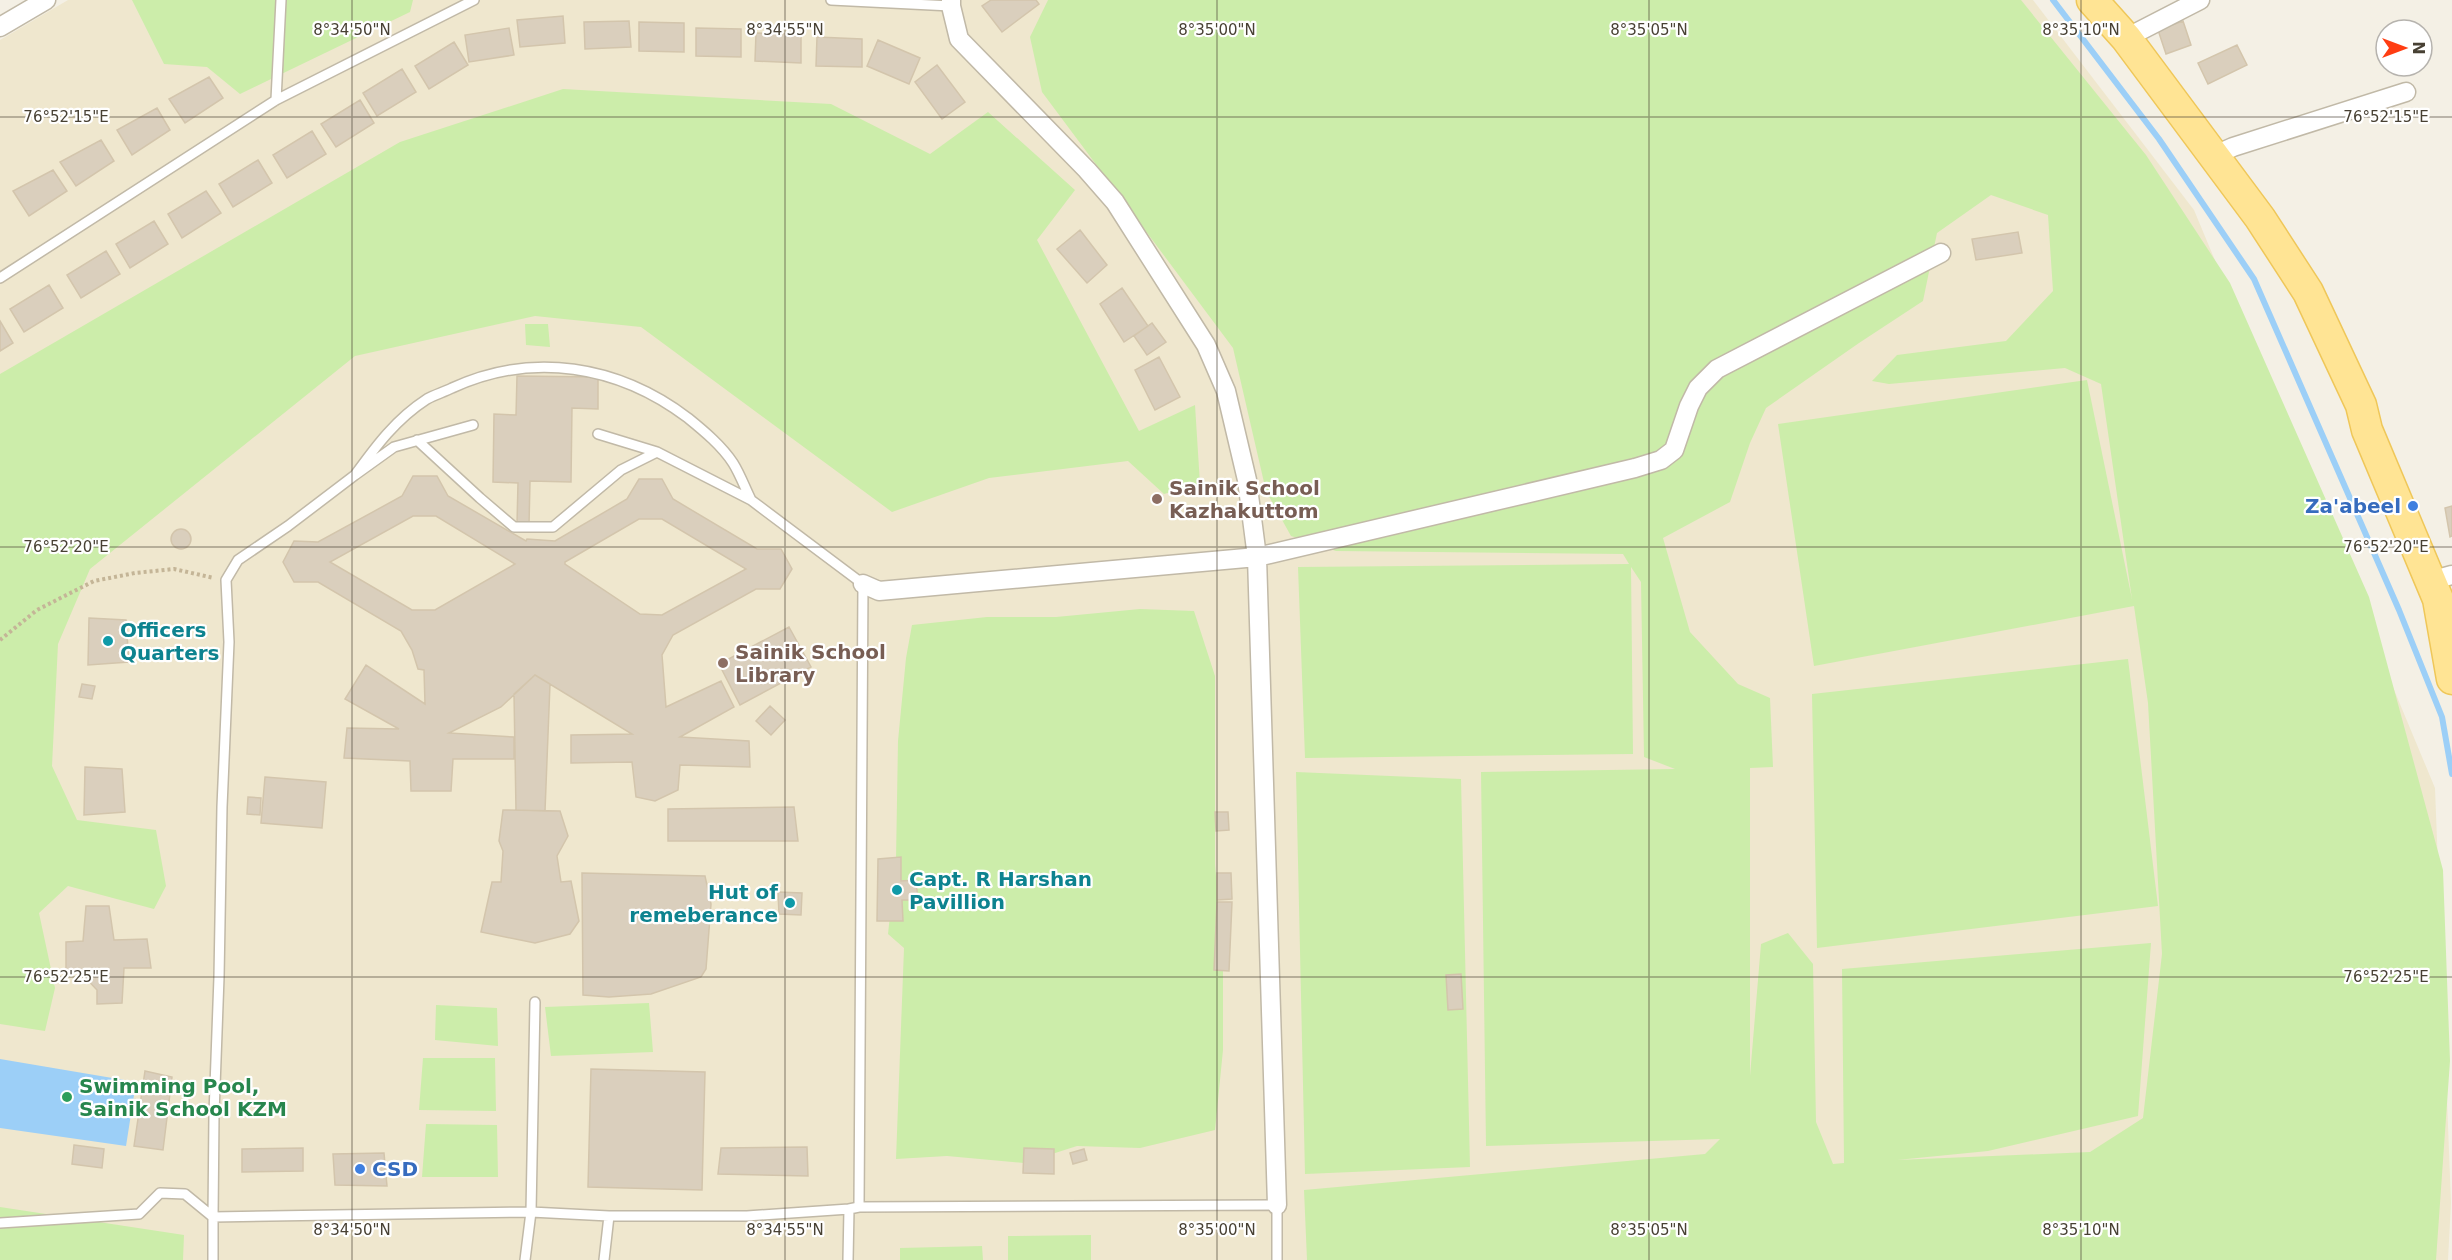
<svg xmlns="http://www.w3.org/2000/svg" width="2452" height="1260" viewBox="0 0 2452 1260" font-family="'DejaVu Sans',sans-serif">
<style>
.education{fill:#efe7ce}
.green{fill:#ccedaa;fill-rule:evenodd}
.water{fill:#9ccff7}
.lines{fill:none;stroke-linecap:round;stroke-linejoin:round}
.stream{stroke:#9ccff7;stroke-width:6}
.building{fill:#dacfbd;stroke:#d3c5ac;stroke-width:1.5;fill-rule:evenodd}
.lane-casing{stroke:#c1b9a7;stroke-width:12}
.street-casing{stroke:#c1b9a7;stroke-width:21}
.primary-casing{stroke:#efc759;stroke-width:33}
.path{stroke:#c4b597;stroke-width:4;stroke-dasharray:3 3;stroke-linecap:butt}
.lane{stroke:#fff;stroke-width:9}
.street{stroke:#fff;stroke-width:18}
.primary{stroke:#ffe494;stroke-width:30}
.ticks{fill:none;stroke:#484134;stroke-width:1.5;stroke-opacity:0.45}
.education-dot{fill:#8d6e63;stroke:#fff;stroke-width:2}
.shop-dot{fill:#3f7fe0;stroke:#fff;stroke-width:2}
.culture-dot{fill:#0f9aa8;stroke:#fff;stroke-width:2}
.leisure-dot{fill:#2e9e5b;stroke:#fff;stroke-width:2}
.labels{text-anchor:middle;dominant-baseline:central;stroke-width:4.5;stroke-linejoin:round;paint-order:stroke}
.education-label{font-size:20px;font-weight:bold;fill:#785e54;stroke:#fff;text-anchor:start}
.shop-label{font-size:20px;font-weight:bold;fill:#366cbe;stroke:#fff;text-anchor:end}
.culture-label{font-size:20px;font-weight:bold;fill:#0d838f;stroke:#fff;text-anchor:start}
.leisure-label{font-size:20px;font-weight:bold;fill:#27864d;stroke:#fff;text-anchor:start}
.ticks-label{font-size:15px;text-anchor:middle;fill:#484134;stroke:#fff;stroke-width:4.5;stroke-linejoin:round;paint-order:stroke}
</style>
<rect width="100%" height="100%" fill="#f4f0e5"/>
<path class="education" d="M68 0H2033L2194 210 2435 788 2451 1203 2448 1260H0V40Z"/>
<path class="green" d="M132 0H413L410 12 240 94 207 67 164 64Z
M1048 0H2021L2146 155 2230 283 2369 597 2443 870 2450 1061 2436 1260H1307L1304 1190 1705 1154 1720 1139 1486 1146 1481 772 1675 769 1644 757 1641 582 1631 567 1633 754 1305 758 1298 567 1629 564 1623 554 1336 551 1291 536 1266 491 1233 348 1042 92 1030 37ZM1991 195 2048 215 2053 291 2006 341 1897 355 1872 381 1889 384 2065 368 2101 384 2132 599 2087 380 1778 424 1814 666 2134 606 2148 703 2162 954 2143 1118 2090 1152 1897 1160 1988 1151 2138 1116 2151 943 1842 969 1844 1163 1833 1164 1816 1122 1813 964 1788 933 1761 944 1750 1076V768L1773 767 1770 698 1738 684 1690 632 1663 538 1730 502 1750 443 1766 408 1859 343 1923 301 1937 233Z
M563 89 831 104 930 154 988 112 1075 190 1037 240 1139 431 1195 405 1200 484 1164 494 1128 461 989 478 892 512 641 327 535 316 355 356 90 569 58 644 52 766 77 820 156 830 166 886 154 909 68 886 39 913 55 988 45 1031 0 1024V374L400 142Z
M525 324H548L550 347 526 345Z
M1140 609 1194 611 1215 676V864L1223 962V1050L1215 1130 1140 1148 1077 1146 1024 1163 947 1156 896 1159 904 948 888 934 896 860 898 741 906 658 912 625 987 617H1056Z
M2128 659 2158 906 1817 948 1812 694Z
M1296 772 1461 779 1470 1167 1305 1174Z
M649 1003 653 1052 551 1056 545 1007Z
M436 1005 497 1008 498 1046 435 1040Z
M423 1058H495L496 1111 419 1110Z
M426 1124 497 1125 498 1177H422Z
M0 1207 184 1235 183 1260H0Z
M1091 1235V1260H1008V1236Z
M982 1246 983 1260H900V1248Z"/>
<path class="water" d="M0 1059 136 1082 126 1146 0 1128Z"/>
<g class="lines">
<path class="stream" d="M2053 0 2159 139 2254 279 2399 610 2442 717 2452 774"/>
</g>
<path class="building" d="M991 0H1036L1039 4 1002 32 982 6Z
M563 16 565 43 520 47 517 20Z
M629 21 631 47 585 49 584 22Z
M2183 21 2191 45 2166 54 2158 30Z
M639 22 684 23V52L639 51Z
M509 28 514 55 469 62 465 35Z
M696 28 741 29V57L696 56Z
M756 33 801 34V63L755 61Z
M817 37 862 39V67L816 66Z
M878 40 920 58 909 84 867 66Z
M454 42 468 65 429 89 415 66Z
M2237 45 2247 65 2208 84 2198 63Z
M937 65 965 102 942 119 915 82Z
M402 69 416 92 377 116 363 93Z
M209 77 223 98 185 123 169 99Z
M360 100 374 123 336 147 321 124Z
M157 108 170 130 132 155 117 130Z
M312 131 326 154 287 178 273 155Z
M101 140 114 161 76 186 60 162Z
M258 160 272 183 233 207 219 184Z
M53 170 67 191 29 216 13 191Z
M206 191 221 213 182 238 168 214Z
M154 221 168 244 130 268 116 244Z
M1080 230 1107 265 1087 283 1057 249Z
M2018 232 2022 253 1976 260 1972 239Z
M106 251 120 274 81 298 67 275Z
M49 285 63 308 24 332 10 309Z
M1122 288 1148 326 1124 342 1100 304Z
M0 321 13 343 0 351Z
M1152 323 1166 342 1147 355 1134 336Z
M1159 357 1180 397 1155 410 1135 370Z
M517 376 598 377V409L572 408 571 482 530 481 529 525 517 524 518 483 493 482 494 414 516 415Z
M413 476H437L448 496 526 541 527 539 555 541 627 499 639 479H662L673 499 757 549H781L792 569 780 589H756L673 635 662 655 666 707 721 681 734 707 680 737 749 741 750 767 680 765 678 790 655 801 636 797 632 762 571 763V735L632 734 535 675 501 707 449 733 514 737V759H453L451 791H411L410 761 344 758 347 728 399 729 345 699 366 665 425 704 424 670 418 669 412 650 401 631 318 582H294L283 562 294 541 318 542 402 496ZM413 516H436L515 564 435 610H412L330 562ZM639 519H662L746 569 662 615 640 614 565 564V562Z
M2452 506V536L2450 537 2445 508Z
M171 539a10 10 0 1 1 20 0a10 10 0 1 1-20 0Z
M89 618 126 620 129 662 88 665Z
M789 627 811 667 740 705 719 664Z
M535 675 550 684 545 811 516 810 514 694Z
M82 684 95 686 92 699 79 697Z
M770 706 785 720 771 735 756 721Z
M85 767 122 769 125 812 84 815Z
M265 777 326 782 322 828 261 823Z
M248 797 261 798 260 815 247 814Z
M794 807 798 841H668V809Z
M503 810 560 811 568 836 557 856 561 882 571 881 579 921 570 934 535 943 481 932 492 882H501L503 851 499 841Z
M1215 812H1228L1229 830 1216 831Z
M901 857V881L916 880 918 900H902L903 921H877L878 859Z
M582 873 705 876 711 904 706 969 701 977 651 994 609 997 583 995Z
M1217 873H1231L1232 899 1217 900Z
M778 892 802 893 801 915 779 914Z
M1217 902H1232L1229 971 1214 970Z
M86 906H109L114 940 147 939 151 968H124L122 1003 97 1004V990L80 972H66V942L83 941Z
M1461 974 1463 1009 1448 1010 1446 975Z
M591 1069 705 1072 702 1190 588 1187Z
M145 1071 172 1077 163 1150 134 1146Z
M74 1145 104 1149 102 1168 72 1164Z
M807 1147 808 1176 718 1174 721 1148Z
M303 1148V1171L242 1172V1149Z
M1024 1148 1054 1149V1174L1023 1173Z
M1084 1149 1087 1160 1073 1164 1070 1153Z
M384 1153 387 1186 335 1185 333 1154Z"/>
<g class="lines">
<defs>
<path id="lane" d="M831 0 951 6
M276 100 281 0
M0 278 276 100 474 0
M473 425 394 447 355 475C376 446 396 419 427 399 434 395 444 392 452 388 532 351 618 365 688 418 704 431 722 446 733 463 740 474 745 488 751 500
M598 434 657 452 751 500 863 584 859 1207
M417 440 480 498 514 527H553L621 470 657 452
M355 475 288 526 238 560 226 580 229 642 222 807 219 977 214 1114 213 1217 531 1212 535 1002
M0 1223 139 1214 160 1193 185 1194 213 1217V1260
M525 1260 531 1212 609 1216H747L849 1209
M604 1260 609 1216
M848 1260 849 1209 859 1207 1277 1205V1260"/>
<path id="street" d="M951 0V6L959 39 1087 170 1115 202 1206 345 1226 391 1247 480 1257 557 1277 1205
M0 27 46 0
M2126 38 2200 0
M2213 156 2233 147 2406 92
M2430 581 2452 575
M863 584 879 591 1257 557 1635 468 1661 460 1674 450 1689 406 1698 388 1717 369 1941 253"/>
<path id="primary" d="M2092 0 2126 38 2260 218 2308 292 2361 405 2367 430 2438 599 2452 679"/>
</defs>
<use href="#lane" class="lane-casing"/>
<use href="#street" class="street-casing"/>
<use href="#primary" class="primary-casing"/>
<path class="path" d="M0 640 37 610 94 581 135 573 174 569 214 578"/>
<use href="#lane" class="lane"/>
<use href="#street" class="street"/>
<use href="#primary" class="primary"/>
</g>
<path class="ticks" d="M352 0V1260M785 0V1260M1217 0V1260M1649 0V1260M2081 0V1260M0 117H2452M0 547H2452M0 977H2452"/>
<g class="education-dot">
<circle cx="1157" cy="499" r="6"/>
<circle cx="723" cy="663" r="6"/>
</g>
<g class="shop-dot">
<circle cx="2413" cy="506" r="6"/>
<circle cx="360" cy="1169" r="6"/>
</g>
<g class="culture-dot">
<circle cx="108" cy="641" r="6"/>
<circle cx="897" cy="890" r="6"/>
<circle cx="790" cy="903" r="6"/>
</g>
<circle class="leisure-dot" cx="67" cy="1097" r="6"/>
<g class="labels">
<g class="education-label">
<text x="1169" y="488">Sainik School<tspan x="1169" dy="23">Kazhakuttom</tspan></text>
<text x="735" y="652">Sainik School<tspan x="735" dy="23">Library</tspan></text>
</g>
<g class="shop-label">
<text x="2401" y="506">Za'abeel</text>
<text x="372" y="1169" text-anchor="start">CSD</text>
</g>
<g class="culture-label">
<text x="120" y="630">Officers<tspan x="120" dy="23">Quarters</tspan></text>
<text x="909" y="879">Capt. R Harshan<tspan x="909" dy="23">Pavillion</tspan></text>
<text x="778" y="892" text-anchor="end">Hut of<tspan x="778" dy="23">remeberance</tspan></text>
</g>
<g class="leisure-label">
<text x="79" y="1086">Swimming Pool,<tspan x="79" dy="23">Sainik School KZM</tspan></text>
</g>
</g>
<g class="ticks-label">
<text x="352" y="35">8°34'50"N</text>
<text x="785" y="35">8°34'55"N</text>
<text x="1217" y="35">8°35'00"N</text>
<text x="1649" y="35">8°35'05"N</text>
<text x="2081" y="35">8°35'10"N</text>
<text x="2386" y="122">76°52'15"E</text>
<text x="66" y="122">76°52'15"E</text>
<text x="2386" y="552">76°52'20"E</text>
<text x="66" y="552">76°52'20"E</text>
<text x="2386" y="982">76°52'25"E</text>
<text x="66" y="982">76°52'25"E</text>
<text x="352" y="1235">8°34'50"N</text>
<text x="785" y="1235">8°34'55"N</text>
<text x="1217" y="1235">8°35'00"N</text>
<text x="1649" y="1235">8°35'05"N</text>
<text x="2081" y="1235">8°35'10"N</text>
</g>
<g transform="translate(2404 48) rotate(90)"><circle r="28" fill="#ffffff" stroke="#b6b3ae" stroke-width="1.5"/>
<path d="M0-4.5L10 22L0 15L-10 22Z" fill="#ff3d12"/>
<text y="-9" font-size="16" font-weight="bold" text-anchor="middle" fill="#484134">N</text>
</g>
</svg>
